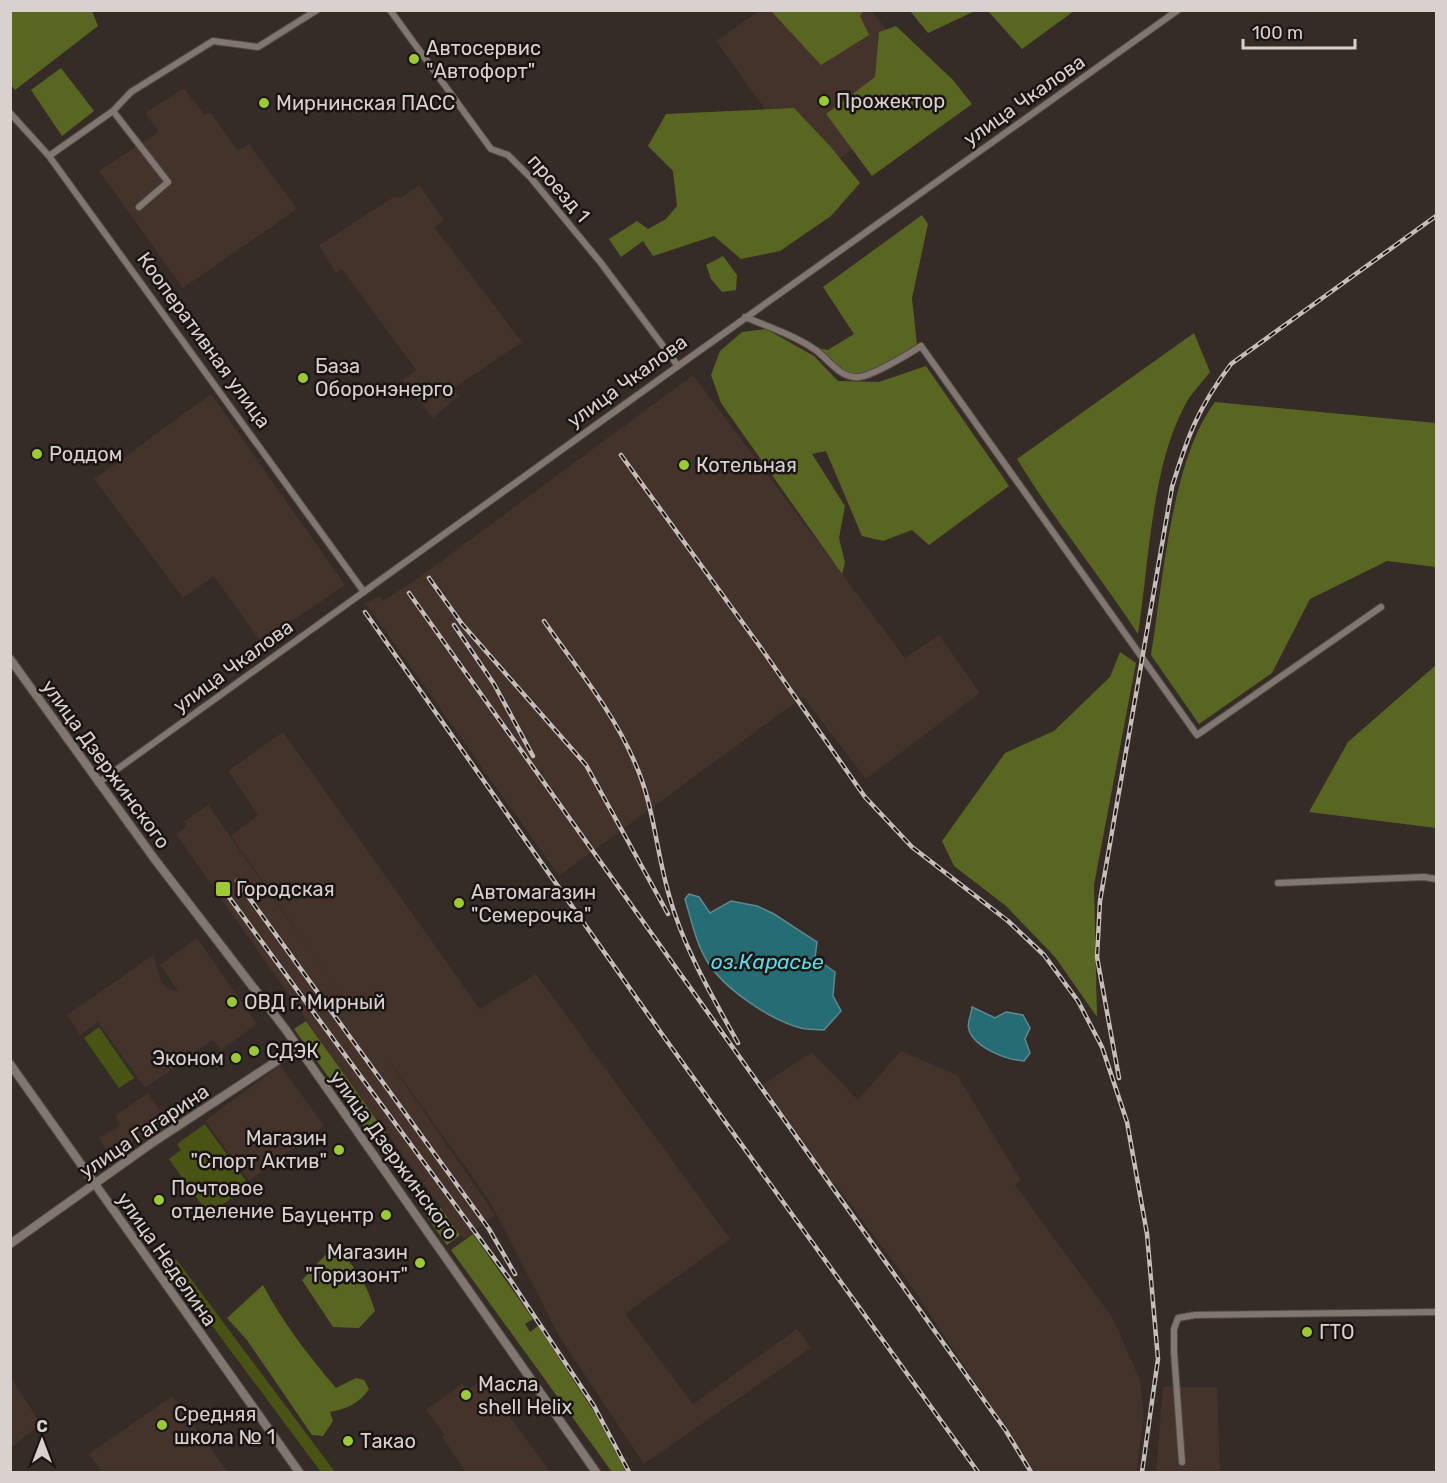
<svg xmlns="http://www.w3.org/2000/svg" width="1447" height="1483" viewBox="0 0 1447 1483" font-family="Rubik,sans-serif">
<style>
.built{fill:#43332b}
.green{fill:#485314}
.forest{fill:#596621}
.water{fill:#256c75;stroke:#5b8a90;stroke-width:1.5}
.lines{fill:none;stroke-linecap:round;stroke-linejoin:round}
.minor-casing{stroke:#514945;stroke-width:8}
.tertiary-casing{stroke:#514945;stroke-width:10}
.minor{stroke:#827671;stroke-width:6}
.tertiary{stroke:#827671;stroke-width:8}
.rail-casing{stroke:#c4bdb9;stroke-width:4.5}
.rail{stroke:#1a1513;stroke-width:2;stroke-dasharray:7;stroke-linecap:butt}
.poi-dot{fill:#9cca32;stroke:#1a1513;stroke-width:2}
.labels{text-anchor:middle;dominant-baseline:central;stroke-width:5;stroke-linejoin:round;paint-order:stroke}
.poi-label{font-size:20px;fill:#d8d1ce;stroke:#1a1513;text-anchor:start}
.street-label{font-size:20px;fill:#d8d1ce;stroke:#1a1513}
.water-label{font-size:21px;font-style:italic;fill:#56dded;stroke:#1a1513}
</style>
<rect width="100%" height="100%" fill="#352c27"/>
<path class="built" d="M759 11H872L933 91 814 177 716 41Z
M184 88 204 114 211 113 238 151 249 144 297 209 183 288 99 171 159 132 145 113Z
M419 185 444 220 434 227 522 342 454 388 458 396 433 418 403 380 416 370 342 269 336 273 319 245 394 197 401 198Z
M693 375 905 658 939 635 980 693 866 779 803 697 559 876 366 604 379 596 383 601 417 579Z
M211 394 345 585 261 642 214 576 183 598 94 479Z
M283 732 480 1009 536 974 730 1239 625 1314 693 1404 797 1329 811 1348 644 1464 561 1339 489 1200 385 1055 495 1215 464 1239 342 1071 176 834 187 826 185 821 208 805 346 1001 231 836 258 815 228 771Z
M197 938 257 1024 221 1050 213 1040 145 1088 98 1022 80 1035 67 1015 153 955 161 982 170 990 178 991 160 965Z
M901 1051 957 1075 1021 1180 1015 1185 1112 1317 1140 1380 1144 1416 1136 1472H1035L907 1280 836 1185 829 1181 762 1085 812 1052 858 1100Z
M280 1065 324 1126 249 1181 205 1121Z
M148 1093 166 1119 110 1156 99 1138 120 1125 115 1116Z
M11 1378 41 1424 11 1448H10Z
M482 1379 550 1472H466L442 1437 445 1435 426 1410 463 1383 468 1390Z
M1163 1387H1217L1220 1472H1156Z
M172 1396 228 1472H102L89 1454Z"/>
<path class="green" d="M99 1027 134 1078 119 1088 84 1038Z
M205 1124 249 1185 209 1215 169 1159 181 1150 177 1144Z
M176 1259 335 1472H321L184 1288 175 1287 162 1269Z"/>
<path class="forest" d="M11 10 92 11 98 26 15 90 11 85Z
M771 11H863L860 16 869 35 821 65Z
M910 11H975L928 33Z
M988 11H1074L1022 49Z
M896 26 953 80 972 104 872 176 826 114 875 77 879 32Z
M61 68 94 111 62 136 31 90Z
M794 108 830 146 860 183 831 216 780 251 741 259 714 236 653 256 643 241 621 257 609 239 637 221 648 229 666 219 677 206 673 171 648 146 666 114Z
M922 215 928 224 912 298 917 345C899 357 869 379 846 373 836 370 825 355 817 348L828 350 854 334 823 287Z
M723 256 737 275 736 290 722 292 711 279 706 265Z
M766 329 814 356 838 381 879 382 926 366 1009 486 929 545 912 530 883 541 862 536 826 451 812 454 845 506 839 538 845 563 842 574 721 403 711 375 720 351 742 332Z
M1194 333 1210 372C1202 383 1191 393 1185 405 1151 468 1149 564 1138 634 1099 574 1054 520 1017 459Z
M1215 402 1436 423V567L1387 561 1310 599 1272 673 1199 724 1151 655C1163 583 1171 460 1215 402Z
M1120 652 1136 663 1094 885 1097 1017 1055 957 1006 906 954 866 942 841 1005 753 1054 731 1110 677Z
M1436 665V828L1309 812 1348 742Z
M306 1021 386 1133 369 1134 294 1029Z
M441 1208 460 1235 447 1245 427 1217Z
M473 1234 533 1319 525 1324 530 1332 538 1326 596 1415 626 1472H612L451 1250Z
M333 1247C355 1263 367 1285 375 1311L359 1328 333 1327 302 1280Z
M263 1285C283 1323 308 1355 336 1388L356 1378 364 1380 369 1389C359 1404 346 1409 330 1412L333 1421 323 1436 312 1435 247 1340 227 1318Z"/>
<path class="water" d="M689 894 699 897 710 913 731 901 757 906 774 914 817 942 815 958 835 972 833 996 841 1011 824 1030C817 1029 808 1030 801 1028 770 1020 723 988 707 961 696 943 691 919 685 899Z
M972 1007 995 1018 1006 1012 1023 1015 1030 1028 1025 1039 1030 1053 1024 1061C1007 1060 975 1048 969 1030 966 1023 972 1014 972 1007Z"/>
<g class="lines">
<defs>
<path id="minor" d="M390 10 491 149 508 155 531 178 601 263 678 366
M113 111 168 182 139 207
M10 113 49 156 364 592
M49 156 113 111 131 92 213 41 258 47 317 10
M745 317C769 327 796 336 817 351 830 361 841 379 859 377 872 376 909 354 921 346L1197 735 1381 607
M98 783 678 366 1178 10
M1278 883 1424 877 1436 879
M1182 1462 1174 1352V1329L1178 1318 1195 1315 1436 1312"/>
<path id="tertiary" d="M10 659 156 861 286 1030 596 1472
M10 1064 299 1472
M10 1244 152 1143 298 1047"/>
</defs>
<use href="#minor" class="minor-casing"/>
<use href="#tertiary" class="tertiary-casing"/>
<use href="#minor" class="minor"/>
<use href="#tertiary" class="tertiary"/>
<defs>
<path id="rail" d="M621 455 761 648 865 797 912 847 1008 921 1044 955 1078 1001 1102 1047 1127 1122 1147 1234 1158 1359 1142 1472
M429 578 462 624 586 765 668 914
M409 593 1006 1431 1031 1472
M365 612 664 1037 978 1472
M544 621C576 667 613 711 635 763 654 805 656 851 669 895 683 947 712 996 738 1043
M454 625 494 684 533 756
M237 881 489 1229 515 1274
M223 889 511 1281 594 1406 629 1472
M1119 1078 1097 957 1100 901 1172 487C1188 435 1198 408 1231 364L1436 216"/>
</defs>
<use href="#rail" class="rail-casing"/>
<use href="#rail" class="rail"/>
</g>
<g class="poi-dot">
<circle cx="414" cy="59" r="6"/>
<circle cx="824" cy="101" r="6"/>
<circle cx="264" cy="103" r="6"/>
<circle cx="303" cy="378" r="6"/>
<circle cx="37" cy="454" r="6"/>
<circle cx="684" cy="465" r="6"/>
<rect x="215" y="881" width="16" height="16" rx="3"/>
<circle cx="459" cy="903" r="6"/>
<circle cx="232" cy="1002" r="6"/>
<circle cx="254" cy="1051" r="6"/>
<circle cx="236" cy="1058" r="6"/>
<circle cx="339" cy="1150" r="6"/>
<circle cx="159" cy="1200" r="6"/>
<circle cx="386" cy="1215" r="6"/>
<circle cx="420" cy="1263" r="6"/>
<circle cx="1307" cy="1332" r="6"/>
<circle cx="466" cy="1395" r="6"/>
<circle cx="162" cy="1425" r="6"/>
<circle cx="348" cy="1441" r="6"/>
</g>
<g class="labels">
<g class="poi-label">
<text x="426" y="48">Автосервис<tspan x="426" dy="23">"Автофорт"</tspan></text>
<text x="836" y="101">Прожектор</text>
<text x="276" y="103">Мирнинская ПАСС</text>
<text x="315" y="366">База<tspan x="315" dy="23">Оборонэнерго</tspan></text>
<text x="49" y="454">Роддом</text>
<text x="696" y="465">Котельная</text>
<text x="236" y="889">Городская</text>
<text x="471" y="892">Автомагазин<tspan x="471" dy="23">"Семерочка"</tspan></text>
<text x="244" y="1002">ОВД г. Мирный</text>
<text x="266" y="1051">СДЭК</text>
<text x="224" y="1058" text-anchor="end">Эконом</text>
<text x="327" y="1138" text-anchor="end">Магазин<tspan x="327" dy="23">"Спорт Актив"</tspan></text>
<text x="171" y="1188">Почтовое<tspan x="171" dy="23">отделение</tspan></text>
<text x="374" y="1215" text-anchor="end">Бауцентр</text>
<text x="408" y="1252" text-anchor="end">Магазин<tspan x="408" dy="23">"Горизонт"</tspan></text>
<text x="1319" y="1332">ГТО</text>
<text x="478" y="1384">Масла<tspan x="478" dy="23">shell Helix</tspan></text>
<text x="174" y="1414">Средняя<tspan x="174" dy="23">школа № 1</tspan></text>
<text x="360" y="1441">Такао</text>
</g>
<g class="street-label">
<text transform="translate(1024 100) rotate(-35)">улица Чкалова</text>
<text transform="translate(559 188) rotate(49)">проезд 1</text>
<text transform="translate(204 340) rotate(54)">Кооперативная улица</text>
<text transform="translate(627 381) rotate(-36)">улица Чкалова</text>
<text transform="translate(233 666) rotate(-36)">улица Чкалова</text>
<text transform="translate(106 764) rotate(54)">улица Дзержинского</text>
<text transform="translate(144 1131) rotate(-34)">улица Гагарина</text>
<text transform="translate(394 1155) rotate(54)">улица Дзержинского</text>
<text transform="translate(167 1259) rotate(55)">улица Неделина</text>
</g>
<g class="water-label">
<text x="767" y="961">оз.Карасье</text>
</g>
</g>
<rect width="1447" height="1483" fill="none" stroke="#d8d1ce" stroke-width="24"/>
<g transform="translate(42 1441)" stroke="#1a1513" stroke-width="4.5" paint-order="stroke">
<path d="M0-4.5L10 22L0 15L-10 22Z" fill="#d8d1ce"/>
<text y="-9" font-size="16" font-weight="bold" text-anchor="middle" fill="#d8d1ce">С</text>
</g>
<path d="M1243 39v9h112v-9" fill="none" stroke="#d8d1ce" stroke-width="3"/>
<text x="1252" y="39" font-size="18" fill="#d8d1ce" stroke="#1a1513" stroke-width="4.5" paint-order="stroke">100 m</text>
</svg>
